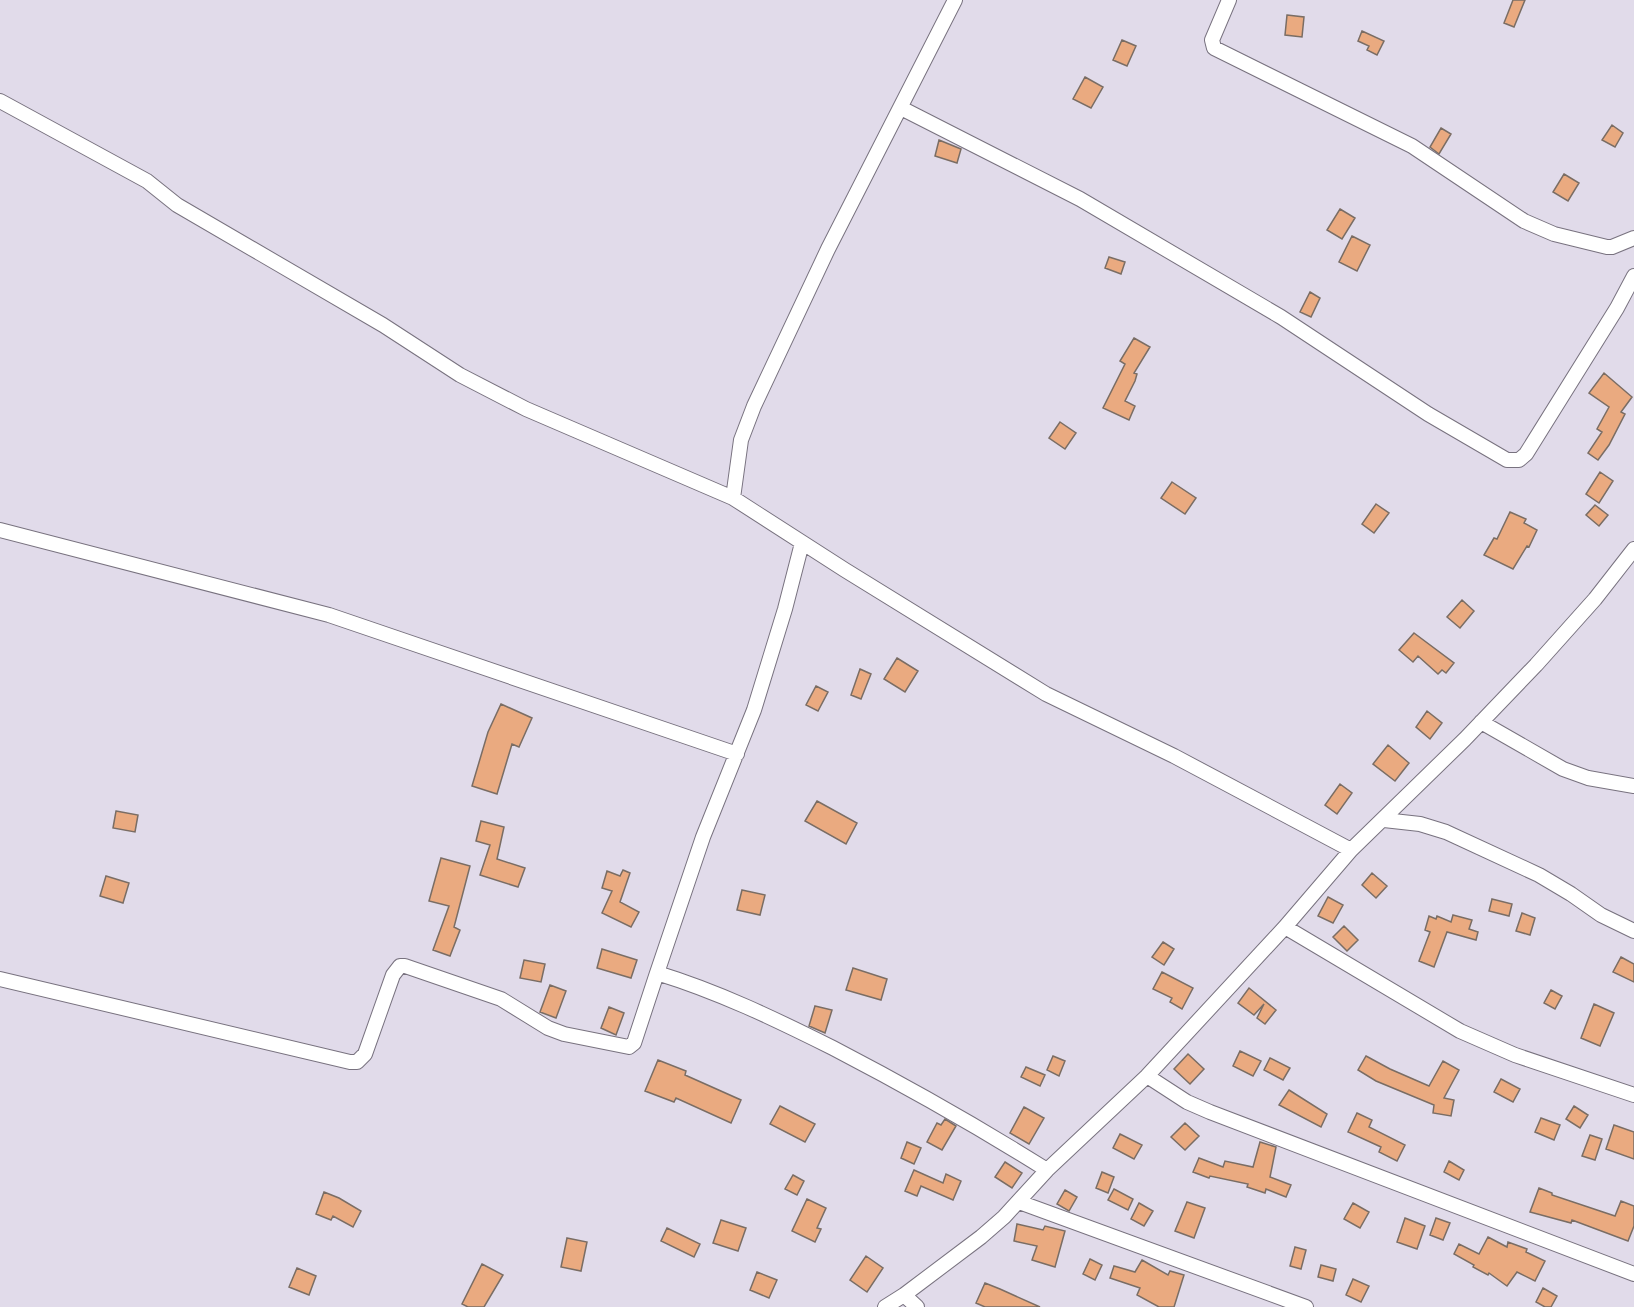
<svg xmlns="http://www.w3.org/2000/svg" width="1634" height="1307" viewBox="0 0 1634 1307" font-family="'Golos Text',sans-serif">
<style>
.building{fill:#eaaa80;stroke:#7a6d64;stroke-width:1.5}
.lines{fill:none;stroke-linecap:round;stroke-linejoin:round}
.minor-casing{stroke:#78727f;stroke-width:16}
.minor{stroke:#fff;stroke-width:14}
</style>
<rect width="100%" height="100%" fill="#e1dbea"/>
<path class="building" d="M1513 0H1525L1514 27 1504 23Z
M1287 15 1304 17 1302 37 1285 35Z
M1362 31 1384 41 1377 55 1367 50 1369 46 1358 41Z
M1122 40 1136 46 1127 66 1113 60Z
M1085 77 1103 87 1091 108 1073 99Z
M1612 125 1623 133 1615 147 1602 140Z
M1441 128 1451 134 1439 154 1430 147Z
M939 140 961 149 957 163 935 156Z
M1564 174 1579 183 1568 201 1553 192Z
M1340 209 1355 218 1342 239 1327 230Z
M1352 236 1370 245 1357 271 1339 262Z
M1109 257 1125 262 1121 274 1105 268Z
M1310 292 1320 298 1311 317 1300 312Z
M1134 338 1150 347 1134 373 1137 374 1135 381 1125 401 1135 406 1129 420 1103 408 1125 364 1120 361Z
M1604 373 1632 397 1621 412 1625 414 1609 445 1598 460 1588 453 1602 432 1597 429 1609 407 1589 393Z
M1060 422 1076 433 1065 449 1049 438Z
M1600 472 1613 481 1599 503 1586 494Z
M1172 482 1196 498 1185 514 1161 498Z
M1376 504 1389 513 1374 533 1362 524Z
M1595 505 1608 515 1599 526 1586 515Z
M1510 512 1526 519 1524 523 1537 530 1529 547 1527 546 1513 569 1484 555 1494 538 1497 539Z
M1462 600 1474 611 1460 628 1447 617Z
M1414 633 1454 663 1446 673 1442 670 1438 674 1418 656 1413 662 1399 650Z
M897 658 918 671 905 692 884 679Z
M860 669 871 674 861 699 851 695Z
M816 686 828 692 818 711 806 705Z
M501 704 532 718 519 747 512 744 497 794 472 786 488 732Z
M1427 711 1442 723 1430 739 1416 727Z
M1388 745 1409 763 1395 781 1373 764Z
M1340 784 1352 793 1337 814 1325 805Z
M817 801 857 823 846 844 805 821Z
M116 811 138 815 135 832 113 828Z
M481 821 504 827 497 859 525 868 518 887 480 875 490 845 476 841Z
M441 858 470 866 454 927 460 930 450 956 433 950 449 906 429 901Z
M623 870 630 873 620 902 639 912 631 927 602 913 612 891 602 888 607 871 620 876Z
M1372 873 1387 886 1376 898 1362 885Z
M106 876 129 883 123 903 100 896Z
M742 890 765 895 760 915 737 910Z
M1328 897 1343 905 1333 923 1318 916Z
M1492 899 1512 904 1509 916 1489 911Z
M1522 913 1535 918 1530 935 1516 931Z
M1453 915 1472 920 1469 929 1478 932 1476 940 1447 932 1434 967 1419 961 1430 932 1425 930 1429 916 1436 919 1437 916 1451 922Z
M1344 926 1358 940 1347 951 1333 937Z
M1163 942 1174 949 1164 965 1152 957Z
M602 949 637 960 631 978 597 968Z
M1621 957 1634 964V982L1613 972Z
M524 960 545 964 541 982 520 978Z
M853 968 887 979 881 1000 846 990Z
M1162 972 1193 988 1182 1009 1170 1002 1172 998 1153 989Z
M550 985 566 991 556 1018 540 1012Z
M1249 988 1276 1010 1265 1024 1257 1018 1264 1004 1254 1015 1238 1003Z
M1551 990 1562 996 1555 1009 1544 1003Z
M1594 1004 1614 1013 1600 1046 1581 1038Z
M815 1006 832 1010 825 1033 809 1026Z
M609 1007 624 1013 616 1035 601 1028Z
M1240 1051 1261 1061 1253 1076 1233 1066Z
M1188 1054 1204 1069 1190 1084 1174 1069Z
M1053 1056 1065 1061 1059 1076 1047 1070Z
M1366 1056 1390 1069 1429 1086 1443 1061 1459 1070 1444 1098 1454 1100 1451 1116 1433 1113 1434 1105 1376 1081 1358 1070Z
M1270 1058 1290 1068 1283 1080 1264 1070Z
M658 1060 686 1071 685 1075 741 1100 731 1123 676 1098 674 1102 645 1091Z
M1026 1067 1045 1075 1040 1086 1021 1077Z
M1501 1079 1520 1089 1513 1102 1494 1092Z
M1289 1090 1327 1114 1321 1127 1279 1105Z
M780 1106 815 1124 805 1142 770 1124Z
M1574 1106 1588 1115 1580 1128 1566 1119Z
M1024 1107 1044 1118 1029 1144 1010 1133Z
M1357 1113 1372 1120 1369 1127 1405 1145 1397 1161 1379 1152 1381 1147 1348 1132Z
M1541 1118 1560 1125 1554 1140 1535 1132Z
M945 1119 956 1126 942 1150 927 1142 937 1123 941 1125Z
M1185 1123 1199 1136 1185 1150 1171 1137Z
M1614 1125 1634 1132V1159L1606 1149Z
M1120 1134 1142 1145 1134 1159 1113 1148Z
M1590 1135 1602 1139 1595 1160 1582 1156Z
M907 1142 921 1148 914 1164 901 1158Z
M1260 1142 1276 1147 1270 1177 1291 1185 1286 1197 1266 1189 1265 1193 1247 1187 1248 1184 1210 1176 1209 1178 1193 1172 1199 1158 1223 1167 1225 1161 1253 1167Z
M1449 1161 1464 1170 1459 1180 1444 1172Z
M1005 1162 1022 1173 1012 1188 995 1177Z
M914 1170 943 1183 946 1174 961 1181 953 1200 921 1186 917 1196 905 1191Z
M1102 1172 1114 1177 1108 1193 1096 1188Z
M793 1175 804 1181 797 1195 785 1189Z
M1539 1188 1552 1193V1195L1615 1216 1621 1201 1634 1206V1226L1628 1241 1572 1220 1571 1223 1530 1212Z
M1114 1189 1133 1199 1128 1210 1108 1200Z
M1065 1190 1077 1197 1069 1211 1057 1204Z
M324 1192 339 1198 361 1211 353 1227 333 1216 331 1220 316 1214Z
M807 1199 826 1208 817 1228 821 1229 815 1242 792 1231Z
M1187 1202 1205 1208 1194 1238 1175 1231Z
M1139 1203 1153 1211 1144 1226 1131 1219Z
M1353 1203 1369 1212 1360 1228 1344 1219Z
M1405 1218 1425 1226 1417 1249 1397 1242Z
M1436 1218 1450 1223 1443 1240 1430 1235Z
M721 1220 746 1228 738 1251 713 1243Z
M1017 1224 1043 1230 1045 1226 1065 1231 1055 1267 1032 1260 1037 1246 1014 1241Z
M667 1228 700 1244 694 1257 661 1241Z
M1488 1237 1507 1247 1508 1242 1527 1249 1526 1252 1545 1261 1535 1281 1517 1272 1507 1286 1489 1273 1488 1275 1473 1267 1474 1265 1454 1254 1459 1244 1479 1254Z
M567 1238 587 1242 581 1271 561 1267Z
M1295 1247 1306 1250 1301 1269 1290 1266Z
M866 1256 883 1268 867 1292 850 1280Z
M1090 1259 1102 1265 1095 1280 1083 1274Z
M1142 1260 1168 1275 1170 1271 1184 1275 1174 1307H1159L1137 1295 1140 1288 1110 1278 1114 1266 1135 1272Z
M482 1264 503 1275 484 1307H468L462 1304Z
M1321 1265 1336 1269 1333 1281 1318 1277Z
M297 1268 316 1276 309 1295 289 1287Z
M757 1272 777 1280 769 1298 750 1290Z
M1353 1279 1369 1286 1361 1302 1346 1295Z
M985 1283 1000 1289 1040 1307H985L976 1303Z
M1543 1288 1557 1296 1551 1307H1545L1536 1302Z"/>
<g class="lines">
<defs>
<path id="minor" d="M1229 0 1212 40 1214 48 1412 146 1524 221 1554 234 1607 247H1612L1634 238
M0 101 147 181 177 205 383 325 460 375 526 409 733 498 845 570 1046 694 1174 756 1351 850
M901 108 1080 199 1281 317 1428 414 1507 460H1519L1526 454 1617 308 1634 276
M733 498 741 440 754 406 828 249 955 0
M0 530 329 615 737 754
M802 543 785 609 754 710 703 837 657 973C719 992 775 1019 833 1048 906 1086 977 1126 1047 1170
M1634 549 1595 599 1536 665 1465 739 1351 850 1285 927 1460 1031 1515 1055 1634 1095
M1481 722 1563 769 1588 778 1634 786
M1384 820 1420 824 1446 832 1539 875 1571 894 1601 915 1634 931
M0 979 350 1062H357L365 1054 393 975 400 966H405L501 999 548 1028 564 1034 629 1047 634 1043 657 973
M1147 1076 1187 1102 1210 1112 1634 1274
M1019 1202 1306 1307
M904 1295 917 1307
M885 1307 904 1295 981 1237 1004 1217 1047 1170 1147 1076 1285 927"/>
</defs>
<use href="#minor" class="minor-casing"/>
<use href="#minor" class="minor"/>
</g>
</svg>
